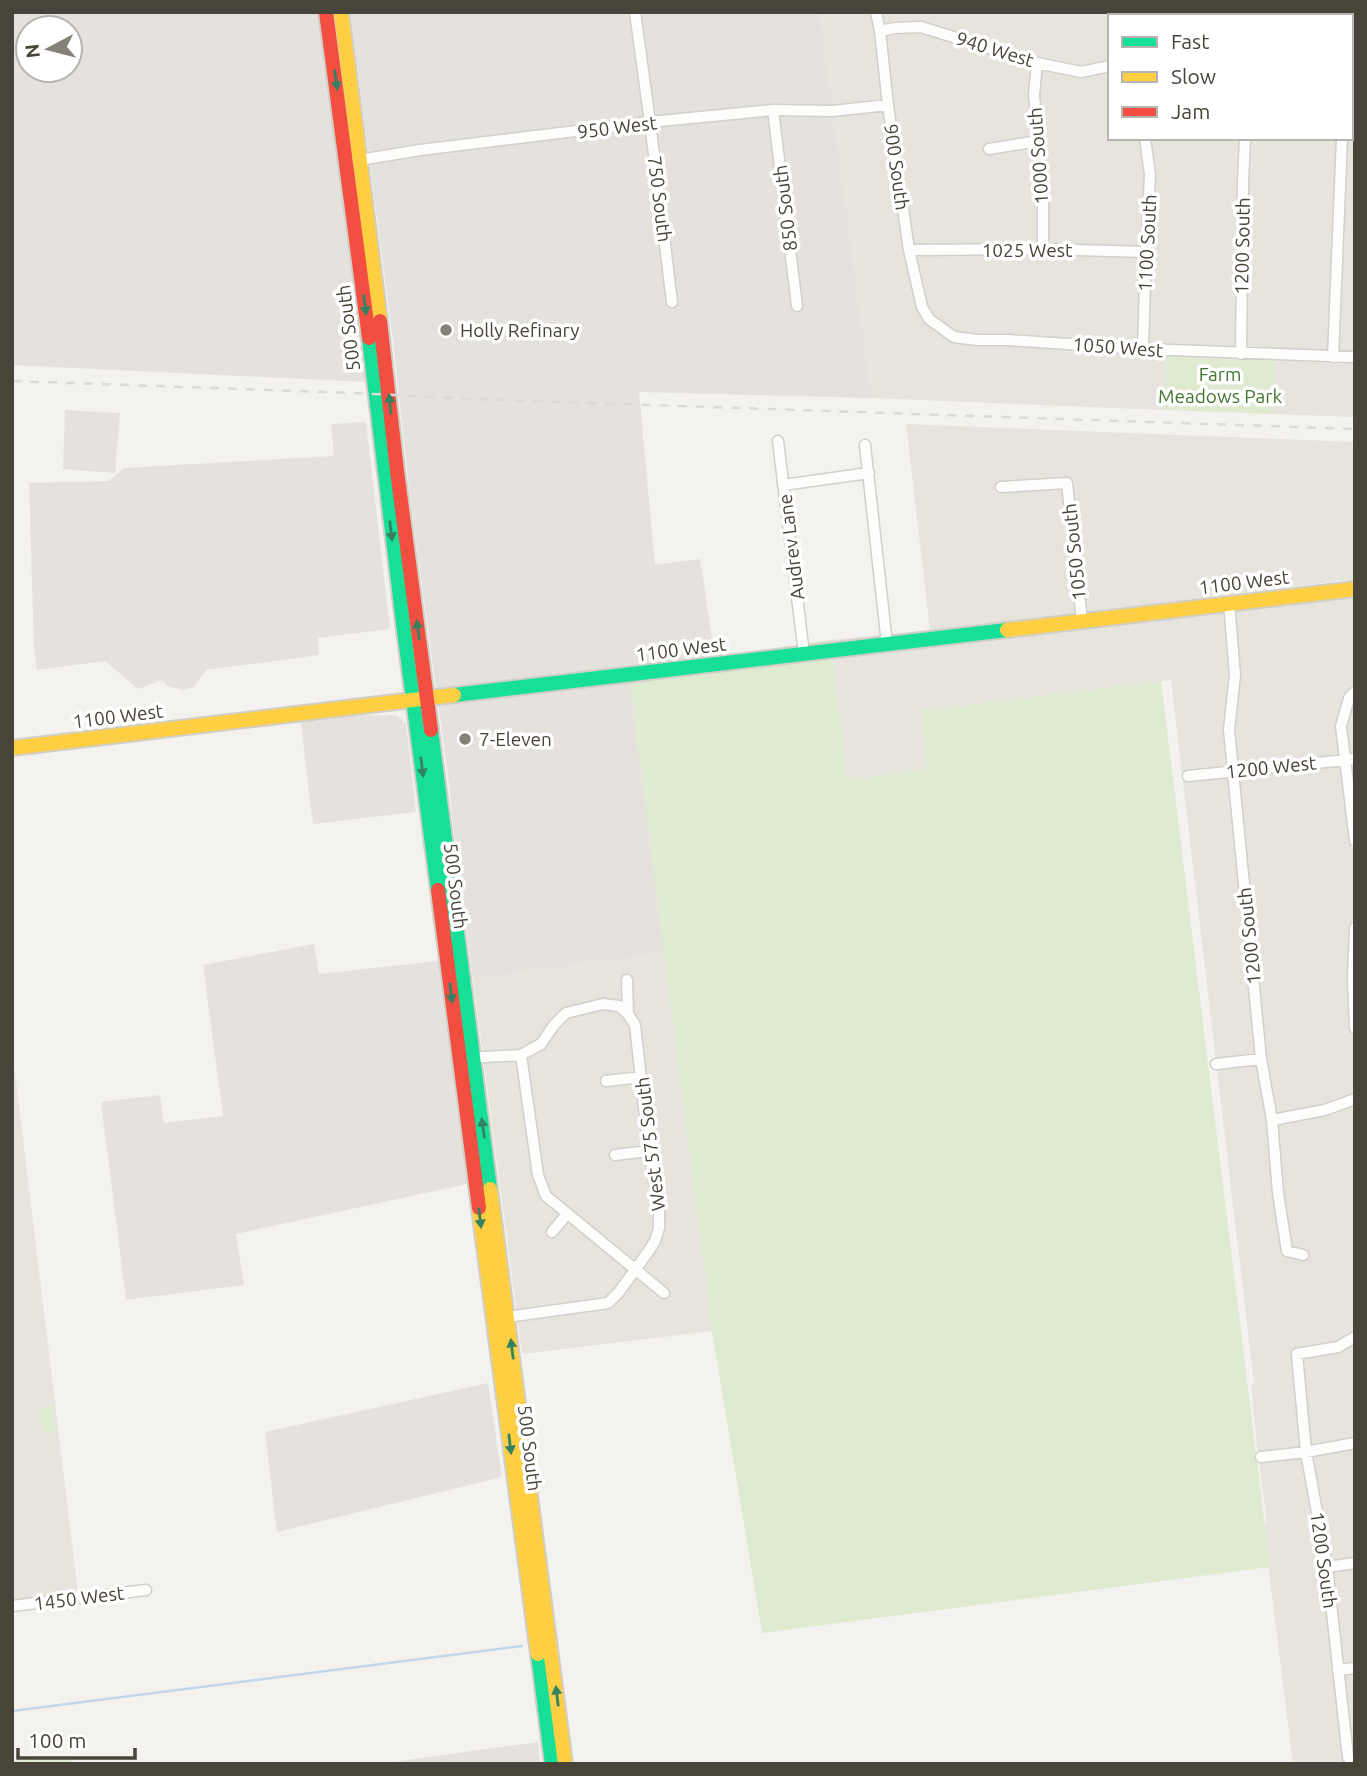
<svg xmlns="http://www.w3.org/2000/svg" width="1367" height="1776" viewBox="0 0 1367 1776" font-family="Ubuntu,sans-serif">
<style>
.residential{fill:#e6e4dc;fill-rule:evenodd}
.industrial{fill:#e5e2de;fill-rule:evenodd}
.green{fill:#deebd1}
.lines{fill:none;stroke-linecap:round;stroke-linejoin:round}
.stream{stroke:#c3d7ec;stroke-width:2.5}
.street-casing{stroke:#d1d0cc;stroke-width:13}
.fast-casing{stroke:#d1cfc5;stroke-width:18}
.slow-casing{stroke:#d1cfc5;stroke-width:18}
.jam-casing{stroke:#d1cfc5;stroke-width:18}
.street{stroke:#fdfdfc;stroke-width:10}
.fast{stroke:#16e098;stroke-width:14}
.slow{stroke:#ffcf43;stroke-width:14}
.jam{stroke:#f24e42;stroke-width:14}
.rail{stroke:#dadada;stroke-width:2.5;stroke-dasharray:9 9;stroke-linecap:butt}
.oneway{fill:#358260}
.poi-dot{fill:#848179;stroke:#fff;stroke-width:2.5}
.labels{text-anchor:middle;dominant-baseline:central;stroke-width:7;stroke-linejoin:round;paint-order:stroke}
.street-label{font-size:19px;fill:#49443a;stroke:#fff}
.poi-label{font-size:19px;fill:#49443a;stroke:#fff;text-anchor:start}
.park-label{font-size:19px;fill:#447631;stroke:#fff}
</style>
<rect width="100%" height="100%" fill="#f3f2ee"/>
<path class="residential" d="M820 12H1355V417L1272 414 1274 361 1167 357 1165 410 872 398ZM1110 16H1351V138H1110Z
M906 424 1355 442V579L1161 603 1163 618 1355 595V1764H1293L1263 1524 1267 1523 1257 1447 1251 1384 1254 1383 1171 680 921 711 927 769 847 780 830 640 930 630Z
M665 953 712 1331 522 1354 473 979Z
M12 1048 78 1593 12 1601Z"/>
<path class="industrial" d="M12 12H318L367 382 12 365ZM70 28V70H28V28Z
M350 12H820L872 398 639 392 655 565 700 559 715 657 628 667 665 953 473 979 452 818 450 791 410 498 393 341Z
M65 410 120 413 115 473 63 469Z
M366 422 390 629 318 638 319 655 206 670 194 687 184 690 169 687 162 680 138 689 105 661 37 670 34 647 29 483 109 481 124 468 334 456 331 424Z
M396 715 406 723 416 812 313 824 300 716Z
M314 944 319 974 438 961 467 1184 236 1234 244 1285 126 1300 101 1102 160 1095 164 1123 223 1116 203 965Z
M488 1383 502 1477 277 1532 265 1432Z
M538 1742 540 1764H378Z"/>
<path class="green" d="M1167 357 1274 361 1272 414 1165 410Z
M830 640 847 780 927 769 921 711 1161 681 1270 1567 762 1633 712 1331 628 667 715 657Z
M53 1406 56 1431 42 1433 39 1408Z
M71 1757V1764H12V1761Z"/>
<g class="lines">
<path class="stream" d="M12 1711 522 1646"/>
<defs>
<path id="street" d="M635 12 650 122 672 302
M876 12 880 31 888 105 909 250 922 307 929 319 954 337 977 340H1008L1143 349 1355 357
M1140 16 1141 12
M1250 16 1251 12
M880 31 895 28 921 27 1037 63 1081 72 1110 66
M1351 36 1355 19
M1037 63 1034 95 1043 188V249
M773 110 797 306
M989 149 1038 141
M353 161 420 150 650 122 773 110 832 111 888 105
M909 250 1043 249 1146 252
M1143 349 1146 252 1150 175 1145 138
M1241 354 1243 182 1245 138
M1333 357 1342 138
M778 441 804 654
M865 445 887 644
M783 485 869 473
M1001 487 1067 483 1082 621
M1229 603 1235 675 1229 730 1261 1059 1272 1120 1278 1193 1287 1251 1303 1255
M1355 692 1349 698 1341 726 1355 841
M1188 776 1355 759
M1355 928 1353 979 1355 1028
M627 980 628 1014
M521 1055 538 1175 546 1196 664 1293
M467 1058 521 1055 541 1044 554 1025 566 1013 603 1004 619 1006 628 1014 635 1025 649 1151 659 1212V1228L655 1241 648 1252 619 1292 608 1303 507 1317
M1216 1064 1261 1059
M606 1081 641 1077
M1272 1120 1325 1110 1355 1099
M615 1155 649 1151
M552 1232 567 1214
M1261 1457 1306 1452 1355 1443
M1327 1567 1355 1563
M12 1606 146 1590
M1338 1670 1355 1668
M1354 1764 1348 1757 1327 1567 1306 1452 1297 1354 1338 1347 1355 1337"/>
<path id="fast" d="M369 338 403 623 438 890
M454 695 1007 630
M431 730 490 1189
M538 1654 552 1764"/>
<path id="slow" d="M341 12 380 321
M1007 630 1355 589
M12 748 454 695
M490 1189 565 1764
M479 1208 538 1654"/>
<path id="jam" d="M326 12 369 338
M380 321 397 471 431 730
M438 890 479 1208"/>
</defs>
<use href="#street" class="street-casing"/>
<use href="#fast" class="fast-casing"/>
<use href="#slow" class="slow-casing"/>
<use href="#jam" class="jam-casing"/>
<use href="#street" class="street"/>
<use href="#fast" class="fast"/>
<use href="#slow" class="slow"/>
<use href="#jam" class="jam"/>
<path class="rail" d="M12 381 354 393 475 399 1355 429"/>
</g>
<defs><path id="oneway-solid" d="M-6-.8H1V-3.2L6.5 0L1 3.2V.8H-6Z" transform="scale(1.75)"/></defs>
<g class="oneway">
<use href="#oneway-solid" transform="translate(336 80) rotate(82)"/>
<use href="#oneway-solid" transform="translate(365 305) rotate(82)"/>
<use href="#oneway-solid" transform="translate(390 404) rotate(-95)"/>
<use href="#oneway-solid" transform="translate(391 531) rotate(83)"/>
<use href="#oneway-solid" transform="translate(418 630) rotate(-97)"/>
<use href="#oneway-solid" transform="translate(422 767) rotate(83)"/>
<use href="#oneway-solid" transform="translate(451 993) rotate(83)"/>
<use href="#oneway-solid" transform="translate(483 1128) rotate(-98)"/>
<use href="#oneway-solid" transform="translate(480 1218) rotate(83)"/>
<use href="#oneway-solid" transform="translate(512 1349) rotate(-97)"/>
<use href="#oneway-solid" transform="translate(510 1444) rotate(83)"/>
<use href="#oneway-solid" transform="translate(557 1696) rotate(-97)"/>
</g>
<g class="poi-dot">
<circle cx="446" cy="330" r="7"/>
<circle cx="465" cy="739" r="7"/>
</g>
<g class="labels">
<g class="street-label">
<text transform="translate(995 49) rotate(17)">940 West</text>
<text transform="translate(617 127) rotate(-7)">950 West</text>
<text transform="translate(1038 156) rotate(-94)">1000 South</text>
<text transform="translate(897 167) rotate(82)">900 South</text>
<text transform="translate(660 199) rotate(83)">750 South</text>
<text transform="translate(785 208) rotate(-97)">850 South</text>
<text transform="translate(1147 243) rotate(-87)">1100 South</text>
<text transform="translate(1242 246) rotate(-89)">1200 South</text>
<text x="1027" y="250">1025 West</text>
<text transform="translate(348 328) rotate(-97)">500 South</text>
<text transform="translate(1118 347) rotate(4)">1050 West</text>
<text transform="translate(791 547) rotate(-97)">Audrev Lane</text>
<text transform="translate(1074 552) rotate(-96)">1050 South</text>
<text transform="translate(1244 582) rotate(-7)">1100 West</text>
<text transform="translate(681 649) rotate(-7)">1100 West</text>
<text transform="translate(118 716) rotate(-7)">1100 West</text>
<text transform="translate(1271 767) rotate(-6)">1200 West</text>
<text transform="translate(456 886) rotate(83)">500 South</text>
<text transform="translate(1249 936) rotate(-96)">1200 South</text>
<text transform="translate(650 1144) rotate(-97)">West 575 South</text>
<text transform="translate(530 1448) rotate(83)">500 South</text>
<text transform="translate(1324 1560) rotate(82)">1200 South</text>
<text transform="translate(79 1598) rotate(-7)">1450 West</text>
</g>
<g class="poi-label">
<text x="460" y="330">Holly Refinary</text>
<text x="479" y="739">7-Eleven</text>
</g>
<g class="park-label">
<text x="1220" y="374">Farm<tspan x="1220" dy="22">Meadows Park</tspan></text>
</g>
</g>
<rect width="1367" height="1776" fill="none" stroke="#49443a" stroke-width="28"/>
<rect x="1108" y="14" width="245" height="126" fill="#ffffff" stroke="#b6b4b0" stroke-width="2"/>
<rect x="1122" y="37" width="35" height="10" fill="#16e098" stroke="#b6b4b0" stroke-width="2"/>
<text x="1171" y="49" font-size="21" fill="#49443a">Fast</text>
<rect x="1122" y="72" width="35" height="10" fill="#ffcf43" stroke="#b6b4b0" stroke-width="2"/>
<text x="1171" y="84" font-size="21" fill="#49443a">Slow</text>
<rect x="1122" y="107" width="35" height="10" fill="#f24e42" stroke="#b6b4b0" stroke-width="2"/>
<text x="1171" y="119" font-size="21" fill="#49443a">Jam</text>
<g transform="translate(49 49) rotate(263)"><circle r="33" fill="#ffffff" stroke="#b6b4b0" stroke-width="2"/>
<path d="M0-5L12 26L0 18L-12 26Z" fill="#848179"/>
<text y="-10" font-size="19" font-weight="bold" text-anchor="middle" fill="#49443a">N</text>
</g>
<path d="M18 1748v10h117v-10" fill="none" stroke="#49443a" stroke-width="3.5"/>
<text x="28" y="1748" font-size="21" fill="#49443a" stroke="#ffffff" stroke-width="5" paint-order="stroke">100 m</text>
</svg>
